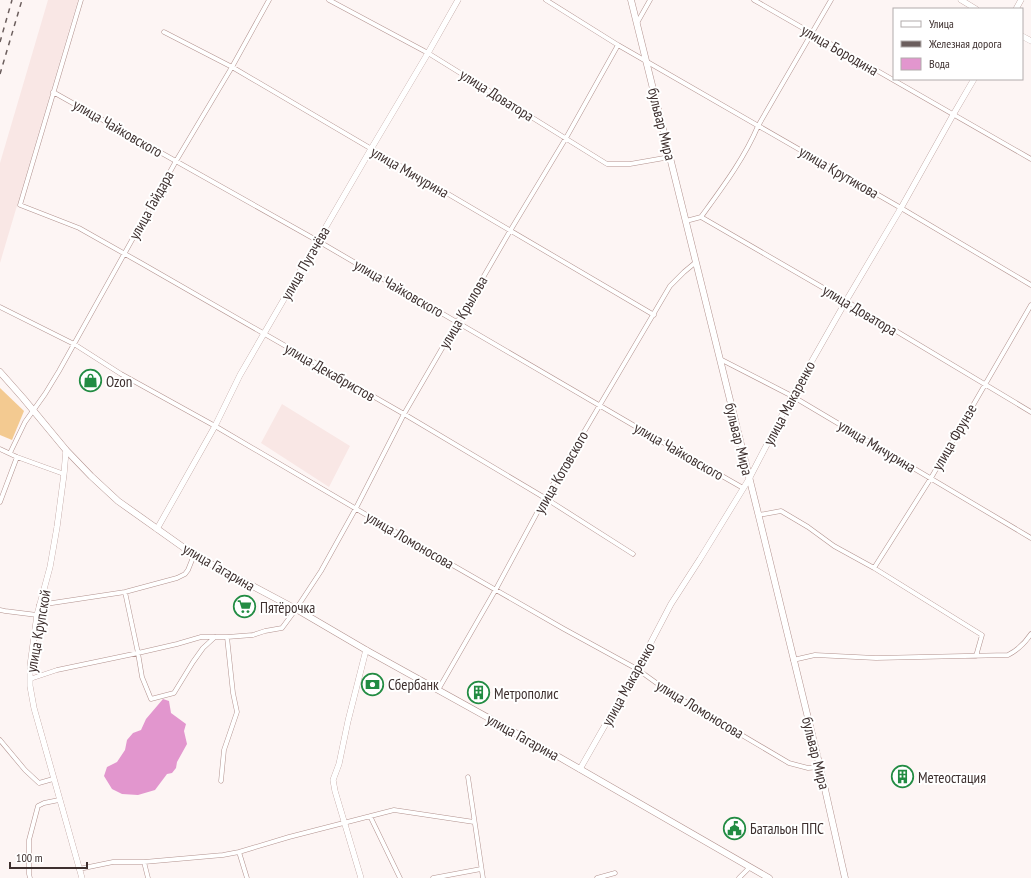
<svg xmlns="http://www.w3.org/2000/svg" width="1031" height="878" viewBox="0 0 1031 878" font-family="'PT Sans Narrow',sans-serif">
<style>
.built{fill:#f9e7e5}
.green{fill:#f3ca91}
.water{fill:#e296ce}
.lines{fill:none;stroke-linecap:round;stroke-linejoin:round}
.minor-casing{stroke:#b2928e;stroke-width:5}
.tertiary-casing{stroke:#b2928e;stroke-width:6}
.secondary-casing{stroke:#b2928e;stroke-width:7}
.minor{stroke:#fff;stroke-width:4}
.tertiary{stroke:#fff;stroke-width:5.5}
.secondary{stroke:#fff;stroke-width:6}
.rail{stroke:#6b5e5d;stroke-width:1.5;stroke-dasharray:5 5;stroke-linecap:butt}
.labels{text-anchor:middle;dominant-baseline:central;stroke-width:4;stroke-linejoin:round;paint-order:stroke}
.street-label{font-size:15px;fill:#3e302f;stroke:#fff}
.poi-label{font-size:15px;fill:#3e302f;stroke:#fff;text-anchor:start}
</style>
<rect width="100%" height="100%" fill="#fdf5f4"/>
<path class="built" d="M48 0H78L0 263V163Z
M282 404 350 446 329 487 261 443Z"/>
<path class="green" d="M0 388 24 411 12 440 0 435Z"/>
<path class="water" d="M163 699 169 701 171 713 186 724 184 731 187 744 177 762 176 768 172 773 167 774 155 790 138 795 122 794 112 789 104 776 107 767 117 762 125 750 127 740 133 733 141 730 146 719Z"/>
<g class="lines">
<defs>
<path id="minor" d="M81 0 20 205 79 228 141 263 404 414 545 498 633 554
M329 0 428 53 607 164H630L670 157
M546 0 618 45
M754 0 1031 159
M637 23 650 0
M164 32 232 67 654 315
M53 92 318 241 645 432 743 488
M701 217C722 188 744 159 758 126L831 0
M686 221 701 217 846 301 1031 412
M0 307 74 344 121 374 215 426 428 551 564 629 637 669 669 692 789 763 808 768 820 767
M720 359 792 396 1031 538
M0 449 17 457 64 474
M10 453 25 422 45 394 59 371 176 161 232 67 269 0
M0 502 17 457
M759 515 781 511 808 527 834 546 874 568 982 635 976 656
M874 568 931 478 1031 305
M125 592 138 653 142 677 151 699 174 693 193 662 203 648 215 637
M39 605 125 592 177 578 185 574 188 570 194 555
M0 610 5 611 37 615
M793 660 815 655 876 658 1008 655C1018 650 1025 643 1031 634
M30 679 57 670 138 653 177 644 201 637H227L253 635 265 631 282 628 296 609 321 571 356 508 404 414 510 231 566 138 618 45 901 208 1031 285
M438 690 496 589 545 498 670 286 684 272 696 262
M0 740 25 770 39 783 53 779
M468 777 483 878
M221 781 224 750 237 712 233 693 227 637
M370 816 400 878
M239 852 247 878
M144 862 148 878
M79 869 113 862H144L223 855 239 852 289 837 394 810 474 822
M30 878 29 874V840L38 806 44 803 59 800
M433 878 481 869
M597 878 615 873
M739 878 750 867"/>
<path id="tertiary" d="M961 0 976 9
M1016 9 1021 0
M1022 36 1031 41
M66 450 64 474 57 527 50 567 37 615 30 666V686L34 708 82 878
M157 529 215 426 240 375 371 149 428 53 458 0
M580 769 637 669 671 604 700 559 749 479 792 396 846 301 901 208 953 115 974 79
M361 878 335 791 333 780 339 764 348 721 366 650"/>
<path id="secondary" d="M631 0 759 517 820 767 845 878
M0 372 23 398 66 450 91 476 118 501 194 555 296 609 366 650 559 757 769 878"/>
</defs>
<use href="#minor" class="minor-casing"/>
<use href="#tertiary" class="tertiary-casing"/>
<use href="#secondary" class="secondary-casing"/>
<use href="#minor" class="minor"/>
<use href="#tertiary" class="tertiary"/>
<use href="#secondary" class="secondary"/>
<path class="rail" d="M0 42 12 0
M0 74 22 0"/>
</g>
<defs>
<symbol id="shop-ring" viewBox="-11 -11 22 22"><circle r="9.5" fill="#fff" stroke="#228c43" stroke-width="1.5"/><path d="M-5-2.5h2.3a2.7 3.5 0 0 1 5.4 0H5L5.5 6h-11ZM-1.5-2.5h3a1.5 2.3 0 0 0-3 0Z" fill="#228c43"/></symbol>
<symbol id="supermarket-ring" viewBox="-11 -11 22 22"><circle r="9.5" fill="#fff" stroke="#228c43" stroke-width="1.5"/><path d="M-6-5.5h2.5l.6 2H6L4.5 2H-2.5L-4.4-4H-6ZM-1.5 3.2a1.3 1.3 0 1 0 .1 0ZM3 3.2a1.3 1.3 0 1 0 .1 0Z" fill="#228c43"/></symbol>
<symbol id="bank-ring" viewBox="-11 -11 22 22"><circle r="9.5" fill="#fff" stroke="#228c43" stroke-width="1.5"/><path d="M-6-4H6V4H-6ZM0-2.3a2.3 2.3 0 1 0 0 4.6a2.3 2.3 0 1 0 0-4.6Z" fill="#228c43"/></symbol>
<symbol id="building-ring" viewBox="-11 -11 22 22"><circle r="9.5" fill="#fff" stroke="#228c43" stroke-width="1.5"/><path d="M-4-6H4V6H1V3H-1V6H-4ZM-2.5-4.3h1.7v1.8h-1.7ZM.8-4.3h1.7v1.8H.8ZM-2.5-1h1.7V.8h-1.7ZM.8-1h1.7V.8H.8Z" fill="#228c43"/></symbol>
<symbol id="civic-ring" viewBox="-11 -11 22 22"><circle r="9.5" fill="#fff" stroke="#228c43" stroke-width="1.5"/><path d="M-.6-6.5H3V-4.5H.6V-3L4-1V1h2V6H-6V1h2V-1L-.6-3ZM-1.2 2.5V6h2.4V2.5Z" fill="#228c43"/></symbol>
</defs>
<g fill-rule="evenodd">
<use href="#shop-ring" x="78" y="368" width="25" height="25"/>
<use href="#supermarket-ring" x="232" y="594" width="25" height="25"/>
<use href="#bank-ring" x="360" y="672" width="25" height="25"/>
<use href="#building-ring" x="466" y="680" width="25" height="25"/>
<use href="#building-ring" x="890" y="764" width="25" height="25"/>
<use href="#civic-ring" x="722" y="816" width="25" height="25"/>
</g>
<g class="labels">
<g class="street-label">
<text transform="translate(840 50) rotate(30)">улица Бородина</text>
<text transform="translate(497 95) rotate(32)">улица Доватора</text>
<text transform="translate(662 124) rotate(76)">бульвар Мира</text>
<text transform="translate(118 128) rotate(30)">улица Чайковского</text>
<text transform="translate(410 172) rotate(30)">улица Мичурина</text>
<text transform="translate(839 172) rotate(30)">улица Крутикова</text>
<text transform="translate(151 205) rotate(-61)">улица Гайдара</text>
<text transform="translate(305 263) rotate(-60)">улица Пугачёва</text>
<text transform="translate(399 288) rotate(30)">улица Чайковского</text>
<text transform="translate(860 310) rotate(31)">улица Доватора</text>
<text transform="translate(463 312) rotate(-60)">улица Крылова</text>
<text transform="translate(330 372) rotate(30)">улица Декабристов</text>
<text transform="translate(789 403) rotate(-62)">улица Макаренко</text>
<text transform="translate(954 437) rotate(-60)">улица Фрунзе</text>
<text transform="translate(739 439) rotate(76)">бульвар Мира</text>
<text transform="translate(877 446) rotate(31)">улица Мичурина</text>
<text transform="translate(679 451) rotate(30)">улица Чайковского</text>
<text transform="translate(561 472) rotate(-60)">улица Котовского</text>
<text transform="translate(410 540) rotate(30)">улица Ломоносова</text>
<text transform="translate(219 567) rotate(30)">улица Гагарина</text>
<text transform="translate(38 631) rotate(-80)">улица Крупской</text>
<text transform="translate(628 684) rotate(-61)">улица Макаренко</text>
<text transform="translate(700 709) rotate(31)">улица Ломоносова</text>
<text transform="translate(523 737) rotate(29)">улица Гагарина</text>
<text transform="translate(816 753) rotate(76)">бульвар Мира</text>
</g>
<g class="poi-label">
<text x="106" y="381">Ozon</text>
<text x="260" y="607">Пятёрочка</text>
<text x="388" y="684">Сбербанк</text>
<text x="494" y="693">Метрополис</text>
<text x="918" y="777">Метеостация</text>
<text x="750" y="828">Батальон ППС</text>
</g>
</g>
<rect x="893" y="8" width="130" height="72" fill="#ffffff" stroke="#b2acac"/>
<rect x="901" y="21" width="20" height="6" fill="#ffffff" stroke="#b2acac"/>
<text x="929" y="28" font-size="12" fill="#3e302f">Улица</text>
<rect x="901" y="41" width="20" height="6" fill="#6b5e5d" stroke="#b2acac"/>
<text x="929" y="48" font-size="12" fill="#3e302f">Железная дорога</text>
<rect x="901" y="58" width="20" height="12" fill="#e296ce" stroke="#b2acac"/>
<text x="929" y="68" font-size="12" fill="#3e302f">Вода</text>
<path d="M10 862v6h77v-6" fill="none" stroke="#3e302f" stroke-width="2"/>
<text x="16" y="862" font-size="12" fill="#3e302f" stroke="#ffffff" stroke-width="3" paint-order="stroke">100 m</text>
</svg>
